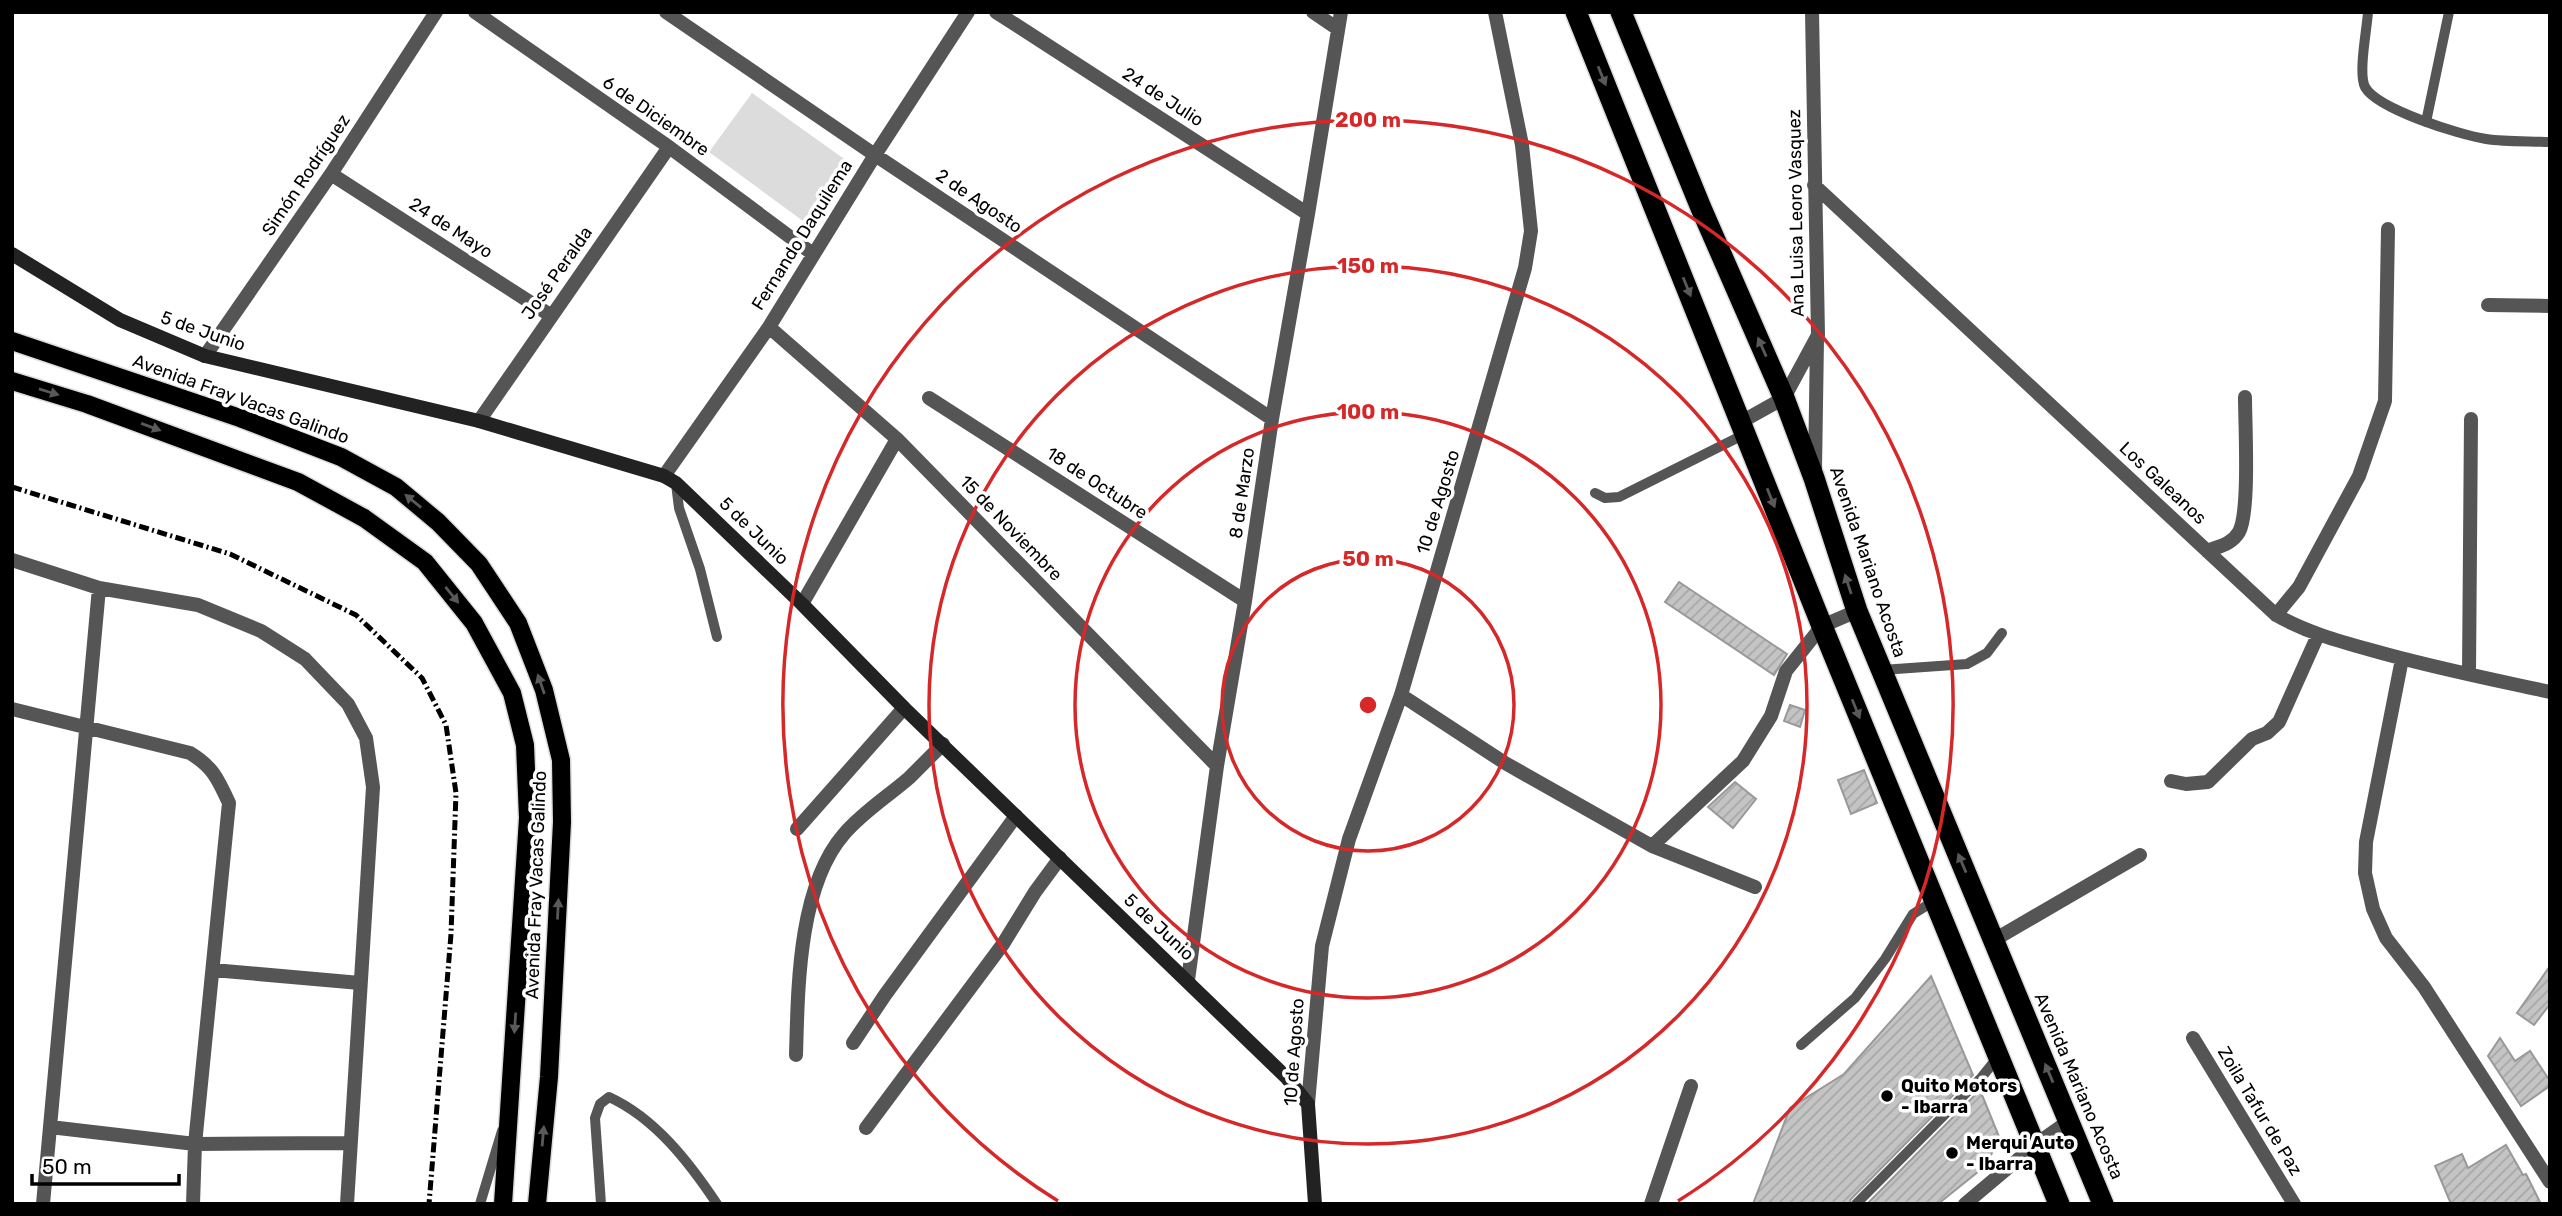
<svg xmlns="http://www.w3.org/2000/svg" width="2562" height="1216" viewBox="0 0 2562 1216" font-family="Rubik,sans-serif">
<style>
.garden{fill:#dcdcdc}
.building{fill:url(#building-hatch);stroke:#999;stroke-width:2}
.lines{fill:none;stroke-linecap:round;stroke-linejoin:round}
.primary-casing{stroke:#dbdbdb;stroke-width:21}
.highway-casing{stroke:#dbdbdb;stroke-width:24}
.lane{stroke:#555;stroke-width:10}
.street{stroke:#555;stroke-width:14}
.secondary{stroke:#222;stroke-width:14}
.primary{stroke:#000;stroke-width:18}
.highway{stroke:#000;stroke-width:21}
.rail{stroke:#000;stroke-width:5;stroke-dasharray:10 3.5 2 3.5;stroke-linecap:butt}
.oneway{fill:#595959}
.ring{fill:none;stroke:#d62828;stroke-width:3.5}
.poi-dot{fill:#000;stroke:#fff;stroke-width:2.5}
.labels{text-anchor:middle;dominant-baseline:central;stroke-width:7;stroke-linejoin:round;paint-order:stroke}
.street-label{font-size:18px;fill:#000;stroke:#fff}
.poi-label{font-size:18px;font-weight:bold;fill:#000;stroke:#fff;text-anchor:start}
.centre{fill:#d62828;stroke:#fff;stroke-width:3.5}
.ring-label{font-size:21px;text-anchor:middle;font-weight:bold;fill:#d62828;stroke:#fff;stroke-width:7;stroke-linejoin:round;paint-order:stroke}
</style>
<defs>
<pattern id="building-hatch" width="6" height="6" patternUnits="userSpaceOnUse" patternTransform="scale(1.75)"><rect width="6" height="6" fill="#c4c4c4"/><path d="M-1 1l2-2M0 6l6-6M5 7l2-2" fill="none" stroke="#a7a7a7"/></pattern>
</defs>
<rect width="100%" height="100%" fill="#fff"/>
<path class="garden" d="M752 93 847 161 803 221 709 152Z"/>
<path class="building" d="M1679 582 1787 654 1774 675 1665 602Z
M1790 705 1805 710 1800 727 1784 721Z
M1864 770 1877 803 1851 814 1838 780Z
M1735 782 1756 799 1733 828 1708 807Z
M2550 966V1004L2534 1025 2517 1013Z
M1931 976 1973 1075 1851 1199 1849 1204H1753L1790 1108 1844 1074Z
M2500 1038 2515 1061 2530 1051 2550 1081V1086L2521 1106 2488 1056Z
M1980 1090 2000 1139 1984 1167 1938 1204H1867Z
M2506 1145 2523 1175 2526 1174 2541 1204H2451L2435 1166 2462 1154 2468 1168Z"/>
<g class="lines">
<defs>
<path id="primary" d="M12 341 240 418 341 457 396 487 438 522 479 564 518 623 544 690 561 760 562 822 549 1077 537 1204
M12 381 87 404 298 482 364 518 425 562 474 623 512 693 525 745 528 818 503 1204"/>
<path id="highway" d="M1576 12 1822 626 2059 1204
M1621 12 1701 208 1784 398 1814 478 1857 611 2103 1204"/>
</defs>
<use href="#primary" class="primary-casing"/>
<use href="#highway" class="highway-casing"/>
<path class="lane" d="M2368 12C2367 29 2358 73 2365 87 2377 109 2460 135 2486 139 2506 142 2529 141 2550 142
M2426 122 2449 12
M676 484 679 508 700 569 717 637
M1595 493 1605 498 1619 497 1745 434
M1882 670 1967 664 1987 653 2002 633
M1801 1045 1855 998 1885 959 1913 914 1934 901
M480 1204 502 1131
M601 1204 595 1118 600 1104 609 1097C655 1118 689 1162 717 1204
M1856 1204 1981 1078 1998 1057"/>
<path class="street" d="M475 12 669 147 813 254
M666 12 875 155 1272 419
M996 12 1308 214
M1313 12 1338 29
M331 174 550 315
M1814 185 2276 615C2306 632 2338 641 2371 650 2430 667 2490 679 2550 692
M2488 305 2550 306
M769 327 897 439 1217 766
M205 356 331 174 436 12
M929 398 1245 601
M479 421 669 147
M1741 422 1784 398 1818 335 1812 12
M1815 470 1817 340
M664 476 769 327 875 155 968 12
M2207 551C2220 546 2232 544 2239 532 2250 512 2245 424 2245 397
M12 560 99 588 198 605 261 631 305 659 348 704 366 738 373 787 347 1204
M802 604 897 439
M2276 615 2299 587 2359 476 2385 401 2388 229
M2402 659 2366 842 2365 873 2373 909 2386 938 2424 987 2550 1182
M2469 674 2471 419
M1401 695 1505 763 1652 846 1755 887
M12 709 190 753C213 767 218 779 229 803L195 1144 193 1204
M2171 781 2186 784 2208 782 2252 739 2267 733 2279 722 2318 635
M797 829 904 708
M1652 846 1743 761 1771 716 1786 671 1822 626 1857 611
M1994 940 2140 855
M213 970 360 983
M1188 980 1217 766 1245 601 1272 419 1308 214 1341 12
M2193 1038 2294 1204
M853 1043 885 995 1016 816
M796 1055C798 988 798 887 844 834 863 812 887 797 909 778 920 767 932 755 943 744
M1308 1104 1322 946 1349 839 1401 695 1525 268 1531 231 1522 145 1495 12
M50 1127 195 1144 350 1143
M866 1128 1003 944 1035 892 1060 858
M43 1204 99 588
M1651 1204 1691 1086
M1965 1204 2035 1145 2069 1121"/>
<path class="secondary" d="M12 254 120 320 205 356 479 421 664 476 676 483 802 604 904 708 1287 1078 1308 1104 1315 1204"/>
<use href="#primary" class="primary"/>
<use href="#highway" class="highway"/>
<path class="rail" d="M12 487 230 554 356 615 422 678 446 725 456 793 451 934 429 1204"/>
</g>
<defs><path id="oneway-solid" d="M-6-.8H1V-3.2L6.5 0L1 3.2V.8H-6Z" transform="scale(1.75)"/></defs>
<g class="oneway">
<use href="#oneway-solid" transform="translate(1602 76) rotate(68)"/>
<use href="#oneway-solid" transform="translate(1687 287) rotate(68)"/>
<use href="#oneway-solid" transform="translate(1762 347) rotate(-114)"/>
<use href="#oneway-solid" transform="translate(49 392) rotate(17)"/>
<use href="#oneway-solid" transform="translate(151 427) rotate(20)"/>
<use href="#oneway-solid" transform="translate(1771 498) rotate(68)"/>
<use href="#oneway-solid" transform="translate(413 501) rotate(-141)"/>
<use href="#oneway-solid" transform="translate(1848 584) rotate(-108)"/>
<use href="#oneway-solid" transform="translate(452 595) rotate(51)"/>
<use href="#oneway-solid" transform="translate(541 684) rotate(-109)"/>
<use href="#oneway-solid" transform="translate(1856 709) rotate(68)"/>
<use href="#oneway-solid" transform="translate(1962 863) rotate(-113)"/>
<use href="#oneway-solid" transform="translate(558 909) rotate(-87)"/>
<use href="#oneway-solid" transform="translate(515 1023) rotate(94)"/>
<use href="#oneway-solid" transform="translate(2049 1073) rotate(-113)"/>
<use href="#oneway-solid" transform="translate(543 1136) rotate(-85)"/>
</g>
<g class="ring">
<circle cx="1368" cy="705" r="146"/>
<circle cx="1368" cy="705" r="293"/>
<circle cx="1368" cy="705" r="439"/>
<path d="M1058 1201A585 585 0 1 1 1678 1201"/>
</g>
<g class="poi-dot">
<circle cx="1887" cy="1096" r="7"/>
<circle cx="1952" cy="1153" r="7"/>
</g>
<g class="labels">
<g class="street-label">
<text transform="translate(1163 97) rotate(33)">24 de Julio</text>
<text transform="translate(656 116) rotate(35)">6 de Diciembre</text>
<text transform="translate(306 175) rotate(-56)">Simón Rodríguez</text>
<text transform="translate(979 201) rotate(34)">2 de Agosto</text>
<text transform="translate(1796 213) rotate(-91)">Ana Luisa Leoro Vasquez</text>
<text transform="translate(451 228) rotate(33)">24 de Mayo</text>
<text transform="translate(802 235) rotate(-58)">Fernando Daquilema</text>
<text transform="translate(557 273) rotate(-55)">José Peralda</text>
<text transform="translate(203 331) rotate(19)">5 de Junio</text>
<text transform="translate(241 399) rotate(20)">Avenida Fray Vacas Galindo</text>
<text transform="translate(1097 483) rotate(33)">18 de Octubre</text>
<text transform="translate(2163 483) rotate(43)">Los Galeanos</text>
<text transform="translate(1242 493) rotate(-82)">8 de Marzo</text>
<text transform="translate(1438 502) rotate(-73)">10 de Agosto</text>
<text transform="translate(1011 528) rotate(46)">15 de Noviembre</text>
<text transform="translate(754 531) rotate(44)">5 de Junio</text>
<text transform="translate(1868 562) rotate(71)">Avenida Mariano Acosta</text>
<text transform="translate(536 885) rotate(-88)">Avenida Fray Vacas Galindo</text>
<text transform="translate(1159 927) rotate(43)">5 de Junio</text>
<text transform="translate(1294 1052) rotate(-86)">10 de Agosto</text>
<text transform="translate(2079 1086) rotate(67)">Avenida Mariano Acosta</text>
<text transform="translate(2260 1111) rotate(59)">Zoila Tafur de Paz</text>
</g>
<g class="poi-label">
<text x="1901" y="1086">Quito Motors<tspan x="1901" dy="21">- Ibarra</tspan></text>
<text x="1966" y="1143">Merqui Auto<tspan x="1966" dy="21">- Ibarra</tspan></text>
</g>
</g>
<circle cx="1368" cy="705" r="10" class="centre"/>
<g class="ring-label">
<text x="1368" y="127">200 m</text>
<text x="1368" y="273">150 m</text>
<text x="1368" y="419">100 m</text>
<text x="1368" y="566">50 m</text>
</g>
<rect width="2562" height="1216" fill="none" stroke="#000000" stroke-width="28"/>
<path d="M32 1174v10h147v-10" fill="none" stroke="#000000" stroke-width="3.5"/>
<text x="42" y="1174" font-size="21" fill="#000000" stroke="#ffffff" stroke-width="5" paint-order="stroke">50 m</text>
</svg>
